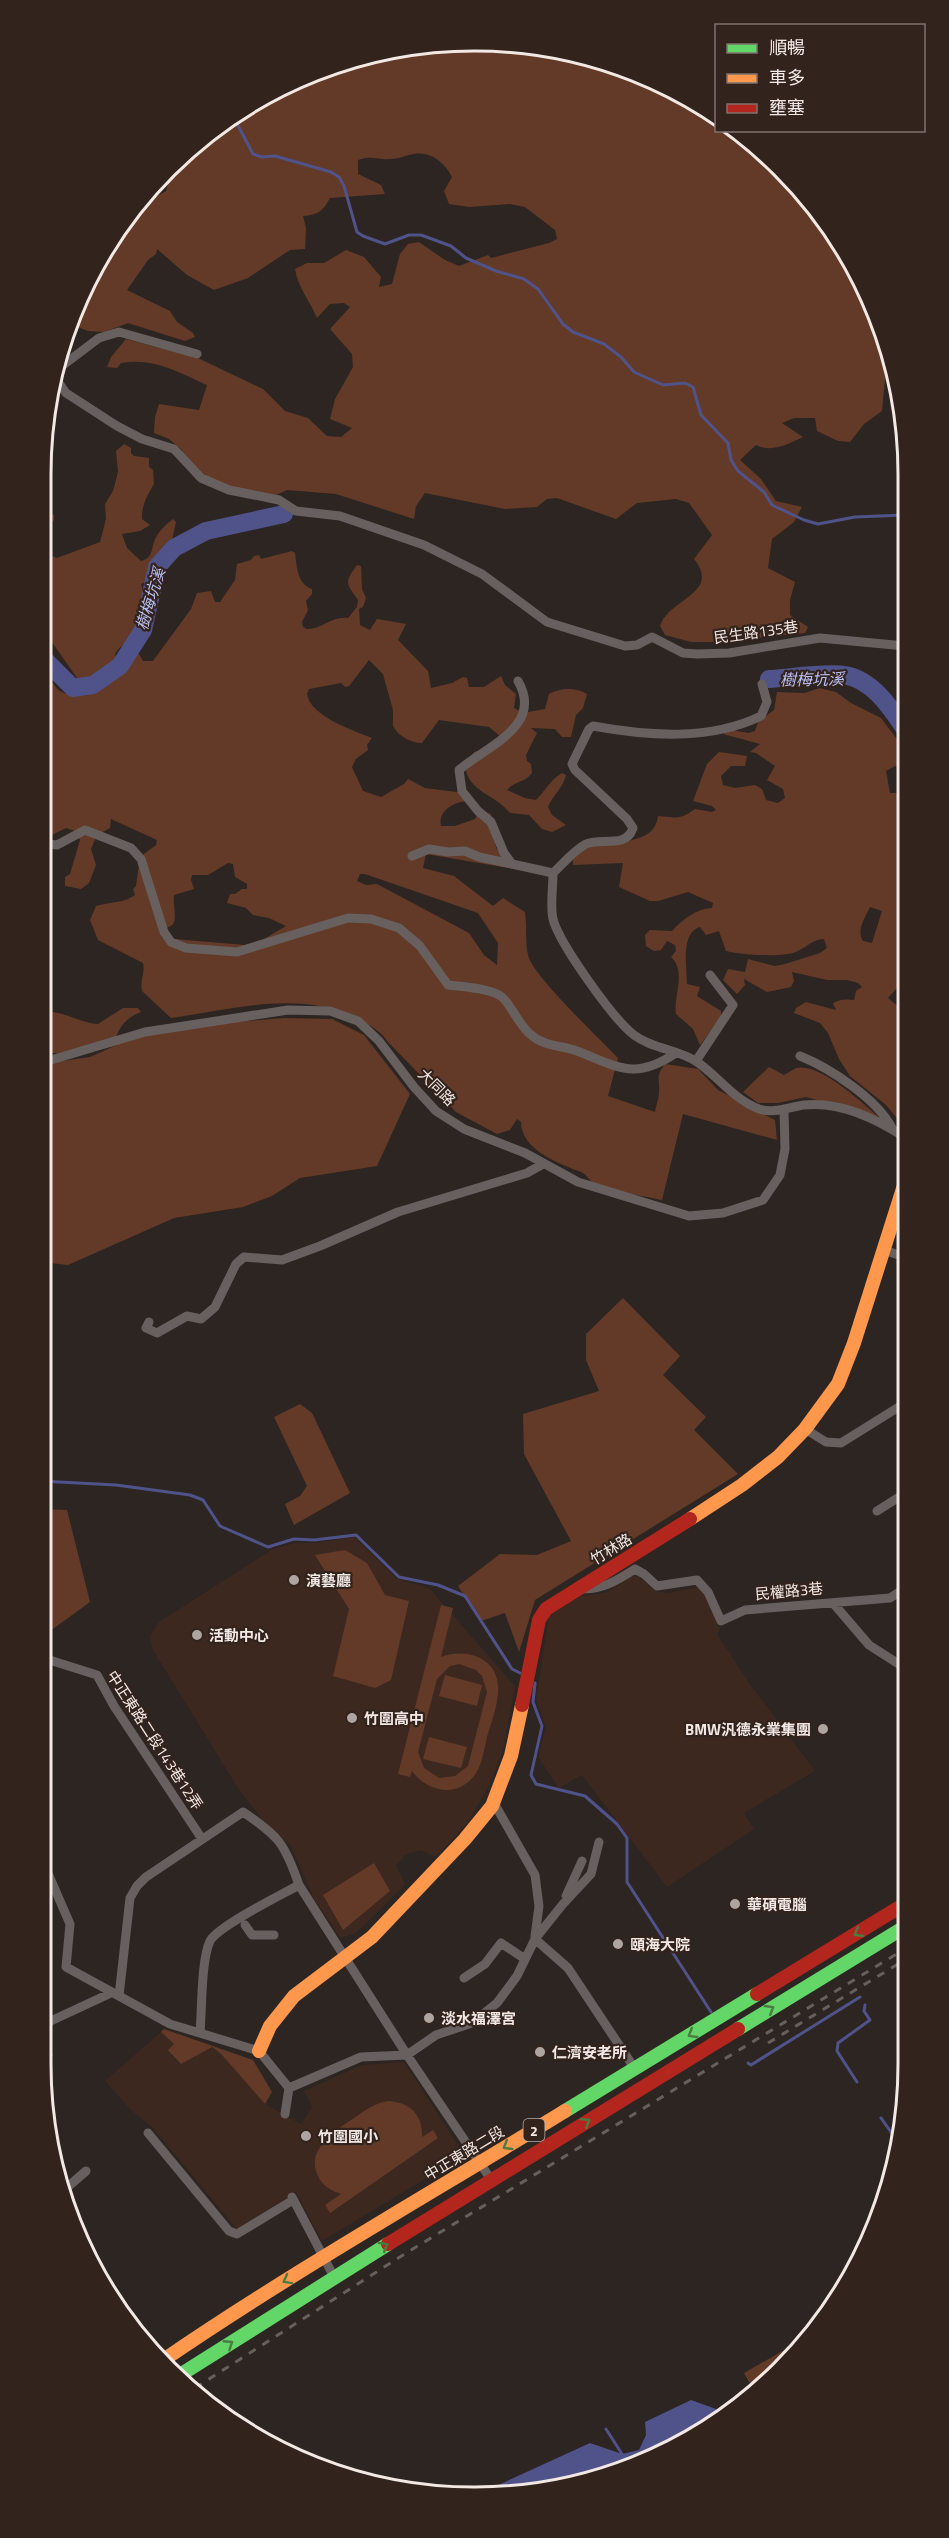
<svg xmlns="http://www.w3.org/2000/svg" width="949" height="2538" viewBox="0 0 949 2538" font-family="'Titillium Web','Noto Sans TC',sans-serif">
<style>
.built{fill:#3d2820}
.green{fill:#633a27;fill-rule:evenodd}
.water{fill:#50538a}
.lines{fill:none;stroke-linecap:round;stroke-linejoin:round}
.stream{stroke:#50538a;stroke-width:3}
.river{stroke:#50538a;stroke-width:18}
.street{stroke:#68605e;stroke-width:9}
.fast{stroke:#63d668;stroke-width:14}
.slow{stroke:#ff974d;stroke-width:14}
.jam{stroke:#b3261e;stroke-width:14}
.rail{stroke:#655f5d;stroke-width:3;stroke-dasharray:8 8;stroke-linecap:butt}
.oneway{stroke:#4a7c42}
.poi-dot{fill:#aea4a0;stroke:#32231d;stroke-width:2}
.labels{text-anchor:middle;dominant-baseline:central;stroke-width:4.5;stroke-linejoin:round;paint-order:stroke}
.shield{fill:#32231d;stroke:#b9aea8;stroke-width:1.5}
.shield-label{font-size:14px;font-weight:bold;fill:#f3e9e4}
.street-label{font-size:15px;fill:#f3e9e4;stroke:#32231d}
.poi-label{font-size:15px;font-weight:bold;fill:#f3e9e4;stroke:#32231d;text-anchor:start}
.water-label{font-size:16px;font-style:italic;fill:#bac1f7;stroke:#32231d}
.rim{fill:none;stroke:#f3e9e4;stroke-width:3}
</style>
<rect width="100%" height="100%" fill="#2d2522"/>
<path class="built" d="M354 1537 397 1579 429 1588 515 1686 503 1750 490 1784 468 1822 436 1857 420 1850 405 1855 396 1866 405 1884 356 1933 341 1938 315 1901 291 1846 261 1818 238 1788 153 1650 150 1637 159 1622 273 1549 295 1543H316Z
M631 1576 639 1577 655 1591 669 1593 699 1587 704 1592 720 1630 717 1634 749 1683 815 1771 744 1813 754 1829 667 1887 582 1775 559 1788 538 1757 546 1727 536 1700 549 1616 581 1596 605 1593Z
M161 2032 174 2044 169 2050 187 2060 211 2047 222 2055 265 2104 301 2124 312 2107 304 2091 362 2065 404 2062 458 2145V2156L455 2161 322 2241 296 2192 237 2229 152 2127 130 2109 105 2081Z"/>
<path class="green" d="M503 41 587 55 715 113 716 130 735 131 801 189 864 283 892 377 885 379 882 411 864 424 850 442 838 441 817 431 815 418H794L782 423 803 437C788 444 772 453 756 445L740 460 761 479 776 501 802 507 794 522 772 539 768 568 795 582 790 600V615L808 627 805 633 717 642H691L665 635 660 626C668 599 722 593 694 559L712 535 689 503 676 499 637 503 616 519 557 498 547 499 537 507 505 509 425 493 416 506 414 519 336 494 287 490 265 500 201 480 181 449 169 439 154 433 155 417 159 404 199 410 207 385C179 372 152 357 121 363L117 368 107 367 111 357 126 339 200 359 263 389 285 411 308 418 327 436 341 437 352 428 330 419 335 399 353 367 352 354 330 329 350 307 344 303 330 304 317 318C310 301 298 288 295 269L307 263H324L346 250 364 257 381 277 379 287 392 284 400 254 408 244 419 242 445 260 459 266 488 255 491 258 549 243 557 239 555 230 525 207 510 204 469 207 449 204 444 191 452 177C445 163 431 151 414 154 406 155 399 159 391 159 378 160 371 155 358 160V174L381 185 385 194 330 198C323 211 318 215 303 216L306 228 305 249 290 250 248 278 214 290 187 275 157 249 156 254 148 260 127 290 170 311 177 322 193 333 195 337 185 341 128 323 104 332 88 331 70 324 85 282 130 211 166 191 168 184 161 177C230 104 318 62 416 45 444 40 475 42 503 41Z
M124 444 131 448V453L134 456 149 458V467L153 470 154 484C148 494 141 506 142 519L150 525 140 531 122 534 127 548 141 561C152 558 151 552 154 542 156 534 165 525 173 519L176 522 170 549 159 563 151 580 141 584C149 611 148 620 128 640 124 645 118 648 115 654L119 666 134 646 143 661H153L191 609 197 593 211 591 215 602H220L235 580 237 564 251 560 254 556 259 555 261 559 292 551 295 553C297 567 297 584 312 589V594L306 601 308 610 302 622 303 627 307 629C323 629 331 616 348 618L357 607 358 600C346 583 344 583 357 565L361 566 362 589 366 598 363 607 359 609 360 625 370 630 377 619 406 624 398 640 428 671 431 688 452 683 463 677 467 678 469 687H484L501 676 505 685 516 694 514 708 523 713 545 709 549 694C561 688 575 687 587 694L583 708 576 715 571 737H562L555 729 531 728 537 733 526 755 527 761 531 764 532 773C525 783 514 781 507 790L525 798 536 800C546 790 549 781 562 773L566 775C563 788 553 795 548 807L552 815 566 825 552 832 542 829 529 815 510 813C494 793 469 793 465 766L474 752 499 747 500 736 489 727 439 720 422 743C411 743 398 736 393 726V710L383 674 369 660 349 686 345 687 341 683 309 689 307 694C310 716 354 731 372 738L367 745 368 750 356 759 352 767 363 791 381 797 404 784 408 779 425 788 464 793 467 801C453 802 438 811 441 826H455L475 819 479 810 491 814 496 848 520 870 426 854 423 868 454 876 493 906 503 898 525 912C527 926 525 941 528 955 532 975 600 1039 618 1058L608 1096 655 1112C656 1105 659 1099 659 1092 660 1078 655 1077 665 1064L698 1069 718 1090 775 1120 777 1140 683 1114 662 1200C649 1197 604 1190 595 1184 589 1181 587 1174 581 1172 560 1164 521 1150 521 1122L517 1119 510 1130 497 1134 456 1112 388 1042C381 1032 374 1028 364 1022 305 988 234 1009 171 1018L143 992C138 982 146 973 143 963L98 940 90 920 96 906C109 902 125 903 135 895L133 889 136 886 140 857 156 845 157 840 111 819 110 828 97 835 91 849 96 865 89 883 81 889 65 886V877L70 874 80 840 75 831 66 828 42 840 41 845V834L44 831 48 821 41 809V678L53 683C59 696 77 697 89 695L49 638 41 634V545L49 555 57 558 100 542 106 519 105 504 113 491 118 472 116 451ZM228 863 233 864 235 877 247 884V889H242L235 894H230L227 903 246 908 253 915 269 918 286 926 264 939 245 945 162 938 160 927C183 931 172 908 174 895L194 889 191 880 192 875H208ZM360 874H365L478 913 498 943 497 965 484 955 469 933 377 884 366 885 357 881Z
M45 511 54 515V520L41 532V512Z
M819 688 836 692 851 703 881 718 903 747 905 768 895 766 886 771 890 793H897L906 796V866L900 865 899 912 901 923 906 930V978L888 998 906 1013V1129L886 1105 850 1076 839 1059 828 1033 820 1023 794 1013 796 1008 806 1002 836 1010 833 1003C841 999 845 999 854 1000L856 991 862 987 858 983 847 980H827L792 972 794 981 791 987 767 992 744 979 745 985 737 994 723 980 728 969 745 972 748 959 775 966 785 964 820 953 827 948 824 939C812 940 808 946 798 951 785 958 741 955 726 951L719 931 706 935 700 927C680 933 687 968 687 984L700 987 697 996 721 1011V1017L700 1045 693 1029 676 1014C673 997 687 971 671 957L676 951 675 945 667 941 661 950 654 951 646 946 645 935 650 930 672 931C683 919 696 909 712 908L713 903 688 892 658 901H650L619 887 623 863 573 865V860C579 854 585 848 593 846 614 839 654 847 658 816 677 817 678 821 695 809L712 812 716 810 712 806 693 801 707 764 719 752 747 756 745 766H731L721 776 723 785 735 788 755 785 762 789 766 800 778 803 785 798 783 789 767 780 775 766 756 753 750 752 760 744 723 734 730 730 749 733 755 731 758 722 774 710 777 692 805 693ZM870 907 882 911 872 943 863 941C856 930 865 918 870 907Z
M123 1008H138L141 1012C129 1016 119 1026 116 1038L59 1053H41V1012C60 1009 79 1023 98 1024Z
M284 1018 332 1019 364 1035 410 1094 377 1166 300 1178 272 1196 243 1207 174 1218 68 1265 41 1262V1064L90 1057 152 1029Z
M769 1067 784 1075C788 1073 792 1070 796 1068 820 1062 862 1103 879 1117L806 1097 778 1103H758L743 1092Z
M623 1298 680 1356 663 1375 706 1417 694 1430 738 1474 535 1600 519 1652 505 1613 481 1621 458 1586 500 1554 537 1555 571 1541 524 1454 523 1414 599 1391 586 1360V1334Z
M300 1404 312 1413 350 1493 294 1525 285 1504 300 1496 307 1486 274 1417Z
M40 1509 67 1510 90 1602 46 1634 40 1629Z
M345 1550 367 1563 385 1595 409 1601 391 1680 375 1688 333 1676 349 1609 315 1555Z
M441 1605 453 1608 441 1657C468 1647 501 1659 498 1693 497 1708 491 1723 487 1737 484 1750 482 1766 474 1776 457 1798 427 1792 412 1771L410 1777 398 1774ZM459 1664 476 1670 482 1676 487 1692 468 1766 455 1776 439 1778 424 1768 418 1752 437 1679 450 1666Z
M445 1675 482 1685 477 1706 439 1696Z
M429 1737 467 1747 461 1768 423 1759Z
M374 1863 390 1891 343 1930 323 1895Z
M164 2029 253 2060 272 2092 265 2104 222 2055 212 2047 181 2064 168 2050 174 2044 161 2032Z
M388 2101C410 2102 423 2115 422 2137L433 2130 438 2138 330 2213 325 2205 341 2194C332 2191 324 2187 319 2178 304 2152 332 2133 351 2120 363 2112 374 2103 388 2101Z
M809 2336 753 2389 744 2373Z"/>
<path class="water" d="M691 2400 716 2409 724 2417 715 2425 641 2464 560 2489 483 2492 590 2443 622 2454 639 2450 646 2435 645 2422Z"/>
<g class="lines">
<path class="stream" d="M233 116 253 154 262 157 275 156 331 172 339 177 344 186 357 232 363 236 385 244 409 235H421L451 246 466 258 496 271 524 279 538 289 563 324 573 332 604 344 621 357 634 372 663 385 685 383 693 387 701 415 728 443 731 460 738 471 764 492 772 505 804 520 818 524 855 517 905 515
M40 1481 116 1485 190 1495 203 1500 220 1526 268 1547 294 1539 314 1540 356 1535 399 1577 438 1585 465 1596 512 1669 520 1673
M535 1683 533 1702 542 1726 531 1775 536 1784 585 1796 617 1824 627 1838V1882L711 2012
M748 2063 751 2065 860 1997
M857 2082 837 2051 838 2043 870 2020 864 2011 865 2005
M881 2118 898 2142
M606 2429 622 2454"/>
<path class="river" d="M40 655 73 688 93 685 120 666 143 630 157 567 174 548 206 531 284 514
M769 679C788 678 826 672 844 675 872 679 891 708 905 729"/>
<path class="street" d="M54 372 99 338 119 332 197 354
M54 376 66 393 117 426 142 439 174 449 201 478 229 490 279 500 296 511 340 516 424 545 482 574 547 622 625 646 637 645 652 637 683 653 697 654 729 653 820 638 905 646
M518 681C544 726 487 746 459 770L462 791 478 811 491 822 504 853 512 864 553 873
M762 684 767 702 761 716C710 741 648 736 593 726L589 729 572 764 575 770 627 819 633 828C626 849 601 837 586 844 573 851 563 864 553 873 553 888 550 906 553 919 559 943 613 1019 634 1035 652 1049 678 1049 697 1062 718 1076 733 1099 759 1109 773 1114 789 1107 804 1105 839 1101 877 1119 906 1138
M40 843 57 845 85 830 131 848 141 859 164 932 171 942 186 948 237 952 348 918 371 919 399 928 420 946 448 985C463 987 490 988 502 997 512 1006 518 1024 530 1034 544 1047 560 1045 577 1051 619 1067 634 1081 676 1053
M412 856 429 849 448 852 465 851 479 857 512 864
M800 1056C830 1068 877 1099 892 1128
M40 1060H51L145 1032 288 1010 330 1011 358 1021 379 1041 414 1087 436 1111 464 1129 525 1153 578 1182 689 1216 723 1213 763 1200 780 1175 785 1149 784 1110
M696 1061 733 1005 710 975
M884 1250 907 1258
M149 1322 146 1328 157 1333 187 1316 201 1319 215 1307 236 1264 244 1257 282 1260 320 1246 398 1212 527 1173 543 1164
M805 1429 826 1442 841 1443 902 1405 907 1410
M877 1511 907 1492
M578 1588C599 1592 618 1580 635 1569L644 1574 657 1586 697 1580 708 1592 721 1621 745 1610 890 1598 907 1587
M833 1603 869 1645 908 1670
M40 1657 97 1675 114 1706 202 1839
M40 1789 47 1871 70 1924 66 1967 170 2024 259 2051 289 2088 285 2114
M494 1803 535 1875 539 1906 535 1936
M299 1885 407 2055 436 2035 472 2023 497 2003 517 1976 535 1939 563 1904 591 1874 599 1842
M566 1896 582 1861
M245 1925 252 1935H274
M535 1939 568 1968 635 2069
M464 1978 485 1964 501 1943 525 1959
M119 1996 130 1898 137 1886 146 1877 243 1812C279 1836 285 1844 299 1885 281 1895 218 1926 210 1941 201 1960 202 2010 200 2033
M40 2026 111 1993
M43 2077 48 2055
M289 2088 361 2057 407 2055 492 2181
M148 2133 229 2231 237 2234 293 2200
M62 2192 86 2171
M292 2197 334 2277"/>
<path class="fast" d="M738 2029 908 1925
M565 2111 757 1994
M180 2375 388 2244"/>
<path class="slow" d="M690 1519 742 1485 778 1457 805 1429 838 1384 854 1343 906 1179
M259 2051 270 2026 294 1996 372 1937 465 1839 492 1806 511 1756 522 1705
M162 2361C292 2272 430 2194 565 2111"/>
<path class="jam" d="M522 1705 539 1620 546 1609 690 1519
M757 1994 908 1902
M388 2244 738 2029"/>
<path class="rail" d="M768 2043 908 1958
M195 2388 403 2255 908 1947"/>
</g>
<defs><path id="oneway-chevron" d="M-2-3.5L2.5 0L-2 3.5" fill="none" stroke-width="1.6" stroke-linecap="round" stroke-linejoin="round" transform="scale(1.5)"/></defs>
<g class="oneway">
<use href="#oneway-chevron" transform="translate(858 1933) rotate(149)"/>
<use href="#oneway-chevron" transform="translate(770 2009) rotate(-31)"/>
<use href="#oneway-chevron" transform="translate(692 2034) rotate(149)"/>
<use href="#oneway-chevron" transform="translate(586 2122) rotate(-32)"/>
<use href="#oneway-chevron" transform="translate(507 2146) rotate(149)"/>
<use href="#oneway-chevron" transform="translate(384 2246) rotate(-31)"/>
<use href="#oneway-chevron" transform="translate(287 2280) rotate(151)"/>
<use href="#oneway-chevron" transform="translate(229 2344) rotate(-33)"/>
</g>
<g class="poi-dot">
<circle cx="294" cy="1580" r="6"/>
<circle cx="197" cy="1635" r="6"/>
<circle cx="352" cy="1718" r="6"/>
<circle cx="823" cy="1729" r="6"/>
<circle cx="735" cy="1904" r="6"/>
<circle cx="618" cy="1944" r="6"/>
<circle cx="429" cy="2018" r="6"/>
<circle cx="540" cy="2052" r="6"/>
<circle cx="306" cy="2136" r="6"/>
</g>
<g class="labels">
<rect class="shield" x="523.5" y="2119" width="21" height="22" rx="4.5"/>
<g class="shield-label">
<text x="534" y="2130">2</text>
</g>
<g class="street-label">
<text transform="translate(756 632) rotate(-8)">民生路135巷</text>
<text transform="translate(437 1087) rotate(45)">大同路</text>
<text transform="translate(611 1549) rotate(-31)">竹林路</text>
<text transform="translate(789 1591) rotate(-5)">民權路3巷</text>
<text transform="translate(155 1740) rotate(57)">中正東路二段143巷12弄</text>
<text transform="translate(464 2153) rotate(-31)">中正東路二段</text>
</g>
<g class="poi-label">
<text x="306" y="1580">演藝廳</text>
<text x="209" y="1635">活動中心</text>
<text x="364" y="1718">竹圍高中</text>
<text x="811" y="1729" text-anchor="end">BMW汎德永業集團</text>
<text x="747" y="1904">華碩電腦</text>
<text x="630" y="1944">頤海大院</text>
<text x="441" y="2018">淡水福澤宮</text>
<text x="552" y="2052">仁濟安老所</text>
<text x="318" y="2136">竹圍國小</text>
</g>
<g class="water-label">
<text transform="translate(150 599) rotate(-73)">樹梅坑溪</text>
<text transform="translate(812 679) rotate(-1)">樹梅坑溪</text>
</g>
</g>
<path d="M0 0H949V2538H0ZM474 51H475A423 423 0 0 1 898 474V2064A423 423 0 0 1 475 2487H474A423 423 0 0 1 51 2064V474A423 423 0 0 1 474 51Z" fill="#32231d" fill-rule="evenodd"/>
<path class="rim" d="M474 51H475A423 423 0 0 1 898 474V2064A423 423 0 0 1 475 2487H474A423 423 0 0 1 51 2064V474A423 423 0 0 1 474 51Z"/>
<rect x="715" y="24" width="210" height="108" fill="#32231d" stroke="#7f726d" stroke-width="1.5"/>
<rect x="727" y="44" width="30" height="9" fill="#63d668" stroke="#7f726d" stroke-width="1.5"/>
<text x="769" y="54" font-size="18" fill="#f3e9e4">順暢</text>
<rect x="727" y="74" width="30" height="9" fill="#ff974d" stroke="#7f726d" stroke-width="1.5"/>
<text x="769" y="84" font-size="18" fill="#f3e9e4">車多</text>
<rect x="727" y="104" width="30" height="9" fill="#b3261e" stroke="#7f726d" stroke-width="1.5"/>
<text x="769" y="114" font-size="18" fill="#f3e9e4">壅塞</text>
</svg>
